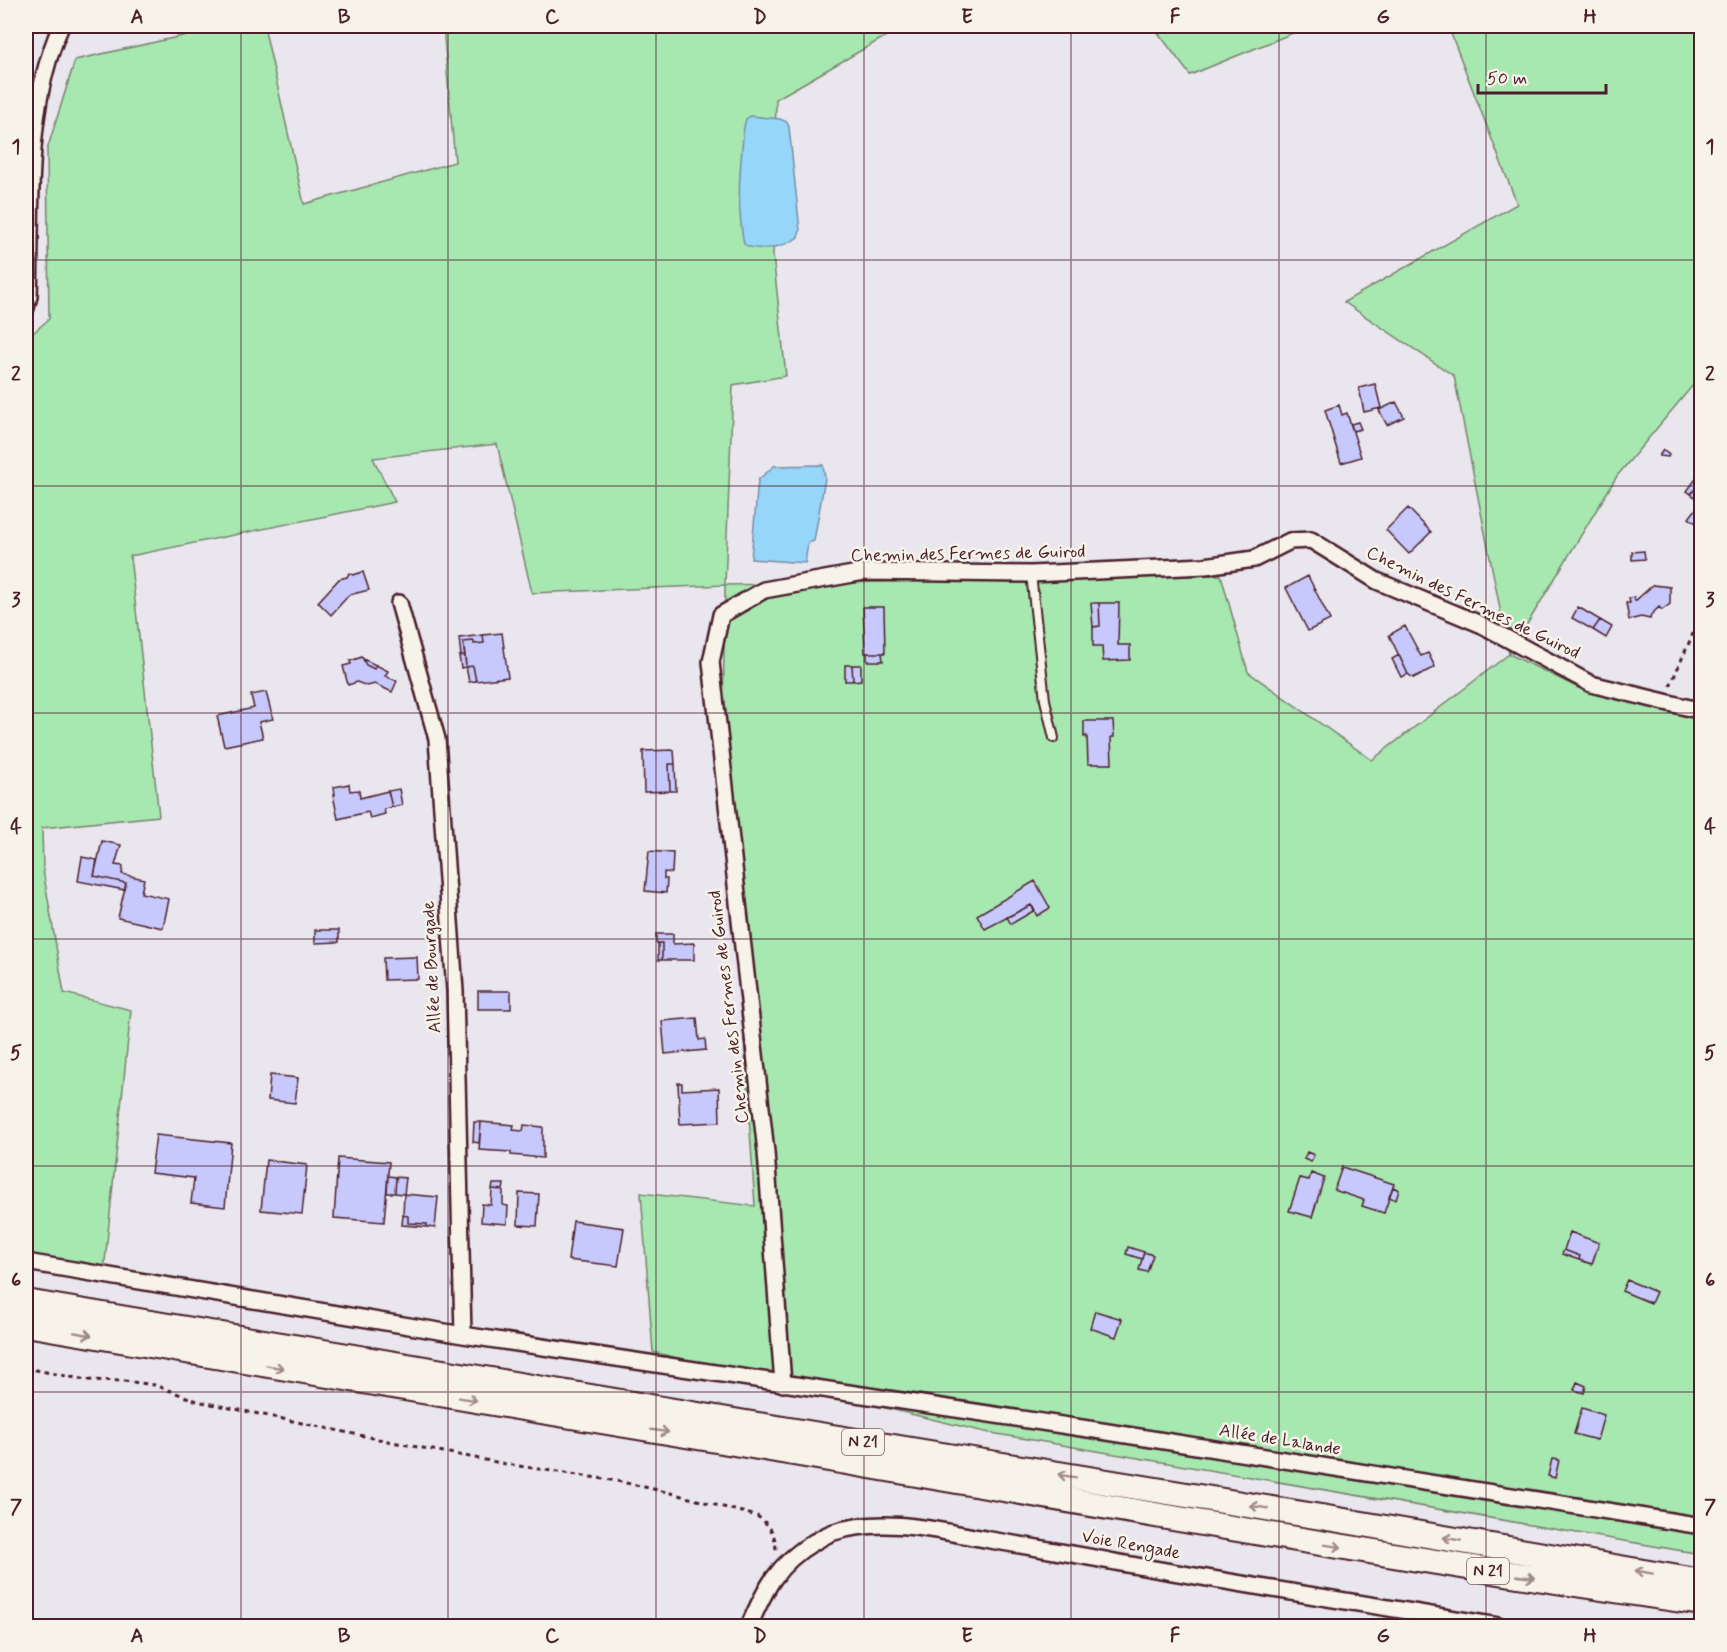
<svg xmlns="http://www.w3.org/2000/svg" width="1727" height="1652" viewBox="0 0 1727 1652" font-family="Mynerve,sans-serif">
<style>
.green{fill:#a7e7b0;stroke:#78836e;stroke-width:1.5}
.water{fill:#96d6f8;stroke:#788da6;stroke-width:1.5}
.building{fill:#c7c9fc;stroke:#4a1f2b;stroke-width:1.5}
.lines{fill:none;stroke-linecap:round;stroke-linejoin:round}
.service-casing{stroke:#4a1f2b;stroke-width:12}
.minor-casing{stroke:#4a1f2b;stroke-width:20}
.trunk-casing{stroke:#4a1f2b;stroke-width:28}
.path{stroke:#4a1f2b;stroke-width:3;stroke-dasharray:4.5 4.5;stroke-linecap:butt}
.service{stroke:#f7f3e8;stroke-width:8}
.minor{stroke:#f7f3e8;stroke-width:15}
.trunk{stroke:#f7f3e8;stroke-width:24}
.oneway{stroke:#a0898a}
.grid{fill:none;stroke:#4a1f2b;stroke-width:1.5;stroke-opacity:0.55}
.labels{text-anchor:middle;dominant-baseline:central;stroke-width:5;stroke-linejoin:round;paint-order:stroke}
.shield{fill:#f7f3e8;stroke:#7e5f64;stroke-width:1.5}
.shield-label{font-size:16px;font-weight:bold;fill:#4a1f2b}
.street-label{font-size:18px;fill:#4a1f2b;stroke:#f7f3e8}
.neatline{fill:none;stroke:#4a1f2b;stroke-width:2}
.grid-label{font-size:20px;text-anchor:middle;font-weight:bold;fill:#4a1f2b}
</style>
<rect width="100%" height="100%" fill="#e9e6ee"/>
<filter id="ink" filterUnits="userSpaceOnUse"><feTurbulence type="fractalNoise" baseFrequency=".0167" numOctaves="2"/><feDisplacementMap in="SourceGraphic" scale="12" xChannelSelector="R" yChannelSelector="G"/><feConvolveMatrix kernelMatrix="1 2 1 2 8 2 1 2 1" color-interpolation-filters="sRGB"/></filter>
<g filter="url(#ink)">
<path class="green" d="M227 26H264L304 204 455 162 443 26H904L776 99 773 255 786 376 733 385 725 585 1221 575 1248 672 1372 760 1509 654 1454 376 1344 302 1517 204 1448 26H1701V382L1698 379 1617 476 1509 654 1583 690 1701 719V1554L985 1432 653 1352 641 1193 755 1206 723 720 725 585 532 593 497 444 373 458 395 502 130 556 159 816 42 828 43 870 64 993 131 1010 103 1281 26 1261V339L49 319 47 150 75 60Z
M1153 26H1310L1190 75Z"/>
<path class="water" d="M750 116 780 119 787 122 789 127 800 231 798 237C786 247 757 253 744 244 736 203 740 168 744 127L746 119Z
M823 465 825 478 814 541 808 543 805 563 751 559 758 480 774 466Z"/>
<path class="building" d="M1375 384 1381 408 1364 412 1359 388Z
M1396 402 1404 417 1387 425 1379 410Z
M1339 405 1342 415 1347 413 1361 457 1341 463 1325 410Z
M1358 422 1361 429 1353 431 1351 424Z
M1663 450 1669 455 1668 457 1659 456Z
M1698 476 1702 480 1691 494 1687 491Z
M1702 480V502L1691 494Z
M1699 505 1702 507V527L1689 518Z
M1408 508 1431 532 1409 554 1386 530Z
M1644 551 1645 559 1632 560V552Z
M363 572 369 590 349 595 331 615 318 602 339 579 347 577 349 573 353 575Z
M1308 576 1330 620 1308 631 1286 588Z
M1653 585 1670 587V604L1662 610 1659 607 1651 615 1650 619 1641 617 1629 620 1626 603H1630L1629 598 1634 597 1635 601Z
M1091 603H1099L1100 626 1093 627Z
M1099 603H1119L1118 645H1130V660L1103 661 1102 646H1093V627L1100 626Z
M863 607H884L885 653H865Z
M1578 607 1600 620 1593 630 1572 618Z
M1600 620 1612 627 1606 638 1593 630Z
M1405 626 1421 656 1428 653 1435 667 1413 678 1408 674 1389 635Z
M502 633 508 677 476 681 473 666 466 667 463 642 474 641V644L484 643 483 635Z
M483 635 484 643 474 644V641L463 642 465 655 461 656 459 638Z
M867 653H882L883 661H867Z
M465 655 466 667 461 668 459 656Z
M1399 655 1408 674 1401 677 1392 659Z
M362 657 366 665 374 669 376 665 388 671 385 676 397 681 392 692 375 684 367 686 357 682 348 685 343 666 351 664 350 661Z
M363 659 376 665 374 669 366 665Z
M845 665H852L853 681H845Z
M852 665H861V680L853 681Z
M473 666 476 681 469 682 466 667Z
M266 692 273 719 259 722 263 738 224 746 217 716 254 708 251 695Z
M1084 721H1113L1114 737H1111L1112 764H1088L1087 736 1084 737Z
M674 750 675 764H669L670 791 644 792 643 751Z
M669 764H675L676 791H670Z
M349 784 350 791 359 790 360 798 388 791 392 807 384 809 385 814 370 818 368 812 338 819 333 795H335L334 787Z
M399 789 402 805 392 807 388 791Z
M102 841 121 845 115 865 123 866 122 874 144 879 141 893 169 899 163 928 118 918 126 883 94 876Z
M649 851 673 853 672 873 664 872V879H667L666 893 645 891Z
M82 857 97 860 94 876 126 883 125 890 78 881Z
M1035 881 1050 908 1037 916 1031 905 985 929 977 915Z
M1031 905 1035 910 1011 924 1007 917Z
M315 930H339V942L315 943Z
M656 934H673V944L694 943V960H662V943H656Z
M658 943H662V960H658Z
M417 957 418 979 384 980 383 958Z
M478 991H511V1009H478Z
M697 1018 699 1040 705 1039 706 1050 665 1054 662 1021Z
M270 1075 298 1078 295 1103 268 1100Z
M678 1083H682V1090L719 1088 720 1122 680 1124Z
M474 1122H481L479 1143 473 1142Z
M481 1122 514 1125 513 1130 523 1131 524 1125 543 1127V1158L511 1155V1152L479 1150Z
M156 1135 231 1143 225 1207 191 1203 194 1178 151 1173Z
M1307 1152 1314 1155 1311 1162 1304 1159Z
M338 1158 389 1162 384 1222 334 1218Z
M266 1160 307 1165 302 1214 261 1210Z
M1342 1167 1394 1184 1384 1213 1362 1206 1364 1200 1334 1190Z
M1311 1173 1324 1178 1312 1217 1289 1211 1300 1178 1309 1180Z
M388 1176 396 1177 395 1193H387Z
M396 1177 406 1178 404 1194 395 1193Z
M493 1184H504L503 1190 492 1189Z
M1393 1187 1399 1190 1396 1200 1389 1197Z
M492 1189 503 1190V1205L508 1206 507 1224 481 1222 482 1204 491 1205Z
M519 1193 539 1194 537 1226 518 1225Z
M404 1194 438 1197 435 1228 427 1227V1224L408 1223V1216L403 1215Z
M403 1215 408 1216V1223L427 1224V1227L402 1225Z
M573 1221 624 1228 618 1266 568 1260Z
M1570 1232 1599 1243 1592 1264 1579 1260 1580 1256 1564 1250Z
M1128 1247 1144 1252 1142 1259 1126 1254Z
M1564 1250 1580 1256 1579 1260 1562 1254Z
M1144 1252 1153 1255 1147 1272 1139 1270Z
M1627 1280 1656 1292 1651 1303 1622 1291Z
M1095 1311 1122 1319 1116 1337 1090 1328Z
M1577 1382 1586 1386 1584 1393 1574 1390Z
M1582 1408 1604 1415 1597 1440 1574 1434Z
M1552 1459 1559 1460 1555 1478 1548 1476Z"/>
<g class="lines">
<defs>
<path id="service" d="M1031 574 1045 700 1054 738"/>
<path id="minor" d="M26 308 29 296C32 206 24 108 61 26
M399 603 437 739 455 991 463 1335
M26 1262 463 1335 1095 1430 1702 1526
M783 1384 766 1152 711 662 721 615 764 590 864 572 1031 574 1205 566 1254 559 1290 541 1311 540 1377 581 1480 624 1591 684 1702 711
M749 1626C765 1589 777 1564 814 1542 820 1539 827 1534 834 1532 885 1516 939 1531 990 1540 1032 1547 1074 1554 1115 1562 1243 1585 1371 1605 1499 1626"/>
<path id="trunk" d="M26 1302 746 1423 1333 1519 1702 1582
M26 1324C269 1367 514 1406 758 1447 1072 1500 1386 1557 1702 1603"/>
</defs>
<use href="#service" class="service-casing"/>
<use href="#minor" class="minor-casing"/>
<use href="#trunk" class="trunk-casing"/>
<path class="path" d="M1670 686 1702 613
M26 1368 86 1380 125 1381 155 1385 197 1401 402 1444 506 1464 617 1481 667 1492 757 1516C771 1526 775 1533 776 1550"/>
<use href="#service" class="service"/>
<use href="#minor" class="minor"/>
<use href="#trunk" class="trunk"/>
</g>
<defs><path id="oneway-shaft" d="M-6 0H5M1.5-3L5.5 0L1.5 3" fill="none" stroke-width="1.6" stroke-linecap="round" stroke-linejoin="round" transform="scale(1.5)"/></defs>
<g class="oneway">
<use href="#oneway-shaft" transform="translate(83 1334) rotate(10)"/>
<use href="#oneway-shaft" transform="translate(275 1367) rotate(10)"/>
<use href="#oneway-shaft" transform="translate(468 1399) rotate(9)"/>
<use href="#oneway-shaft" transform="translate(660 1431) rotate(9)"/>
<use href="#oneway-shaft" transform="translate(1067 1476) rotate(-171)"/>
<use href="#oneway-shaft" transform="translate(1259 1507) rotate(-171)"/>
<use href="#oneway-shaft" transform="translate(1452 1539) rotate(-170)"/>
<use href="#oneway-shaft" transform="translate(1333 1546) rotate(9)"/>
<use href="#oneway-shaft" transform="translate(1644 1572) rotate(-170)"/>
<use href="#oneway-shaft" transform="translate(1526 1577) rotate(8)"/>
</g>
</g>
<path class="grid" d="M241 26V1626M448 26V1626M656 26V1626M864 26V1626M1071 26V1626M1279 26V1626M1486 26V1626M26 260H1702M26 486H1702M26 713H1702M26 939H1702M26 1166H1702M26 1392H1702"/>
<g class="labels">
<g class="shield">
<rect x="842" y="1429" width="42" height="26" rx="4.5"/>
<rect x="1467" y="1558" width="42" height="26" rx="4.5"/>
</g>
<g class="shield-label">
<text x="863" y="1442">N 21</text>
<text x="1488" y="1571">N 21</text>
</g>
<g class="street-label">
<text transform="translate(968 554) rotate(-1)">Chemin des Fermes de Guirod</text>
<text transform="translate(1473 603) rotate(26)">Chemin des Fermes de Guirod</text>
<text transform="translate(432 967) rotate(-93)">Allée de Bourgade</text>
<text transform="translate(729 1007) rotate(-97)">Chemin des Fermes de Guirod</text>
<text transform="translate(1280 1440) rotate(9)">Allée de Lalande</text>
<text transform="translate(1131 1545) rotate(10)">Voie Rengade</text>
</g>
</g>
<rect width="1727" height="1652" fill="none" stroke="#f7f3e8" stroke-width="66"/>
<path d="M1478 84v9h128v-9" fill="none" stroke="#4a1f2b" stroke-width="3"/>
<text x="1487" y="84" font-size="18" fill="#4a1f2b" stroke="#f7f3e8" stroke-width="4.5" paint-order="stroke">50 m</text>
<rect x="33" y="33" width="1661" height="1586" class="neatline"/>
<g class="grid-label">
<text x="137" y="23">A</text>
<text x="344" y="23">B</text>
<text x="552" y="23">C</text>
<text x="760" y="23">D</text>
<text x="967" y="23">E</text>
<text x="1175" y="23">F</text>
<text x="1383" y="23">G</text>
<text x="1590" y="23">H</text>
<text x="16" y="153">1</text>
<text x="1710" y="153">1</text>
<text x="16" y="380">2</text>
<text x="1710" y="380">2</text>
<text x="16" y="606">3</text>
<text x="1710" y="606">3</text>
<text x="16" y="833">4</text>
<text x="1710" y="833">4</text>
<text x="16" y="1059">5</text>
<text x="1710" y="1059">5</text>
<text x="16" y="1286">6</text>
<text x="1710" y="1286">6</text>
<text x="16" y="1513">7</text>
<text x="1710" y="1513">7</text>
<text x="137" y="1642">A</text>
<text x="344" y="1642">B</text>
<text x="552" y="1642">C</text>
<text x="760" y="1642">D</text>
<text x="967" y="1642">E</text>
<text x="1175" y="1642">F</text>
<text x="1383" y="1642">G</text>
<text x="1590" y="1642">H</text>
</g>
</svg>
